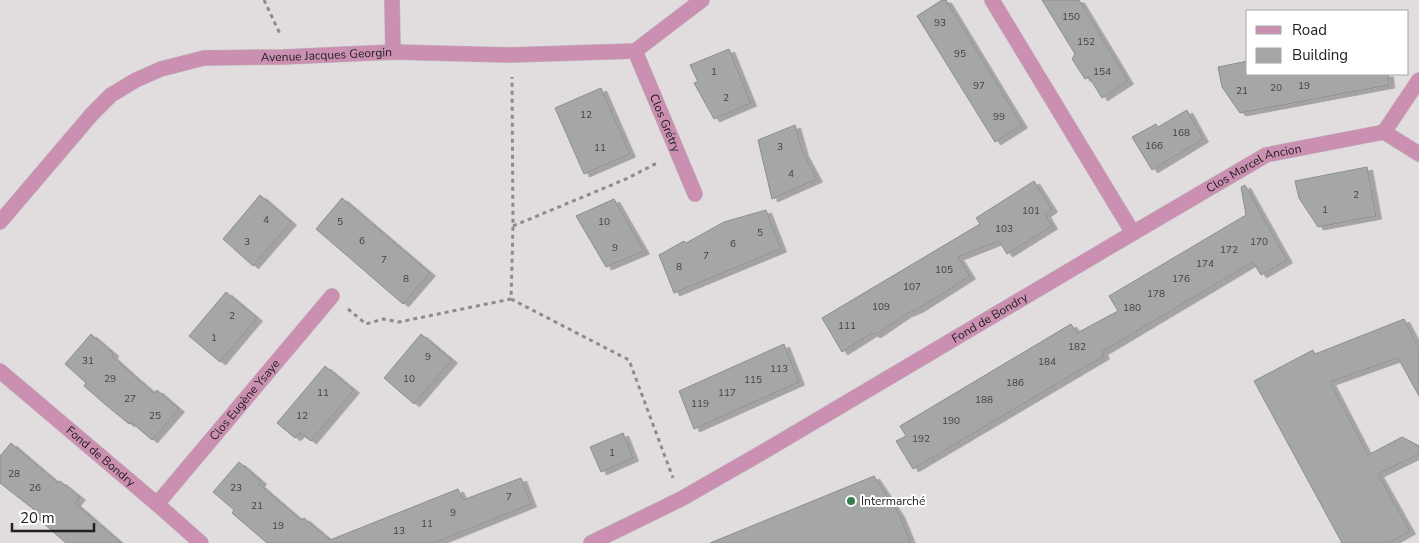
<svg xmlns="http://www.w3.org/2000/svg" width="1419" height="543" viewBox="0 0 1419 543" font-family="'Nunito Sans',sans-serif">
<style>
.building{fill:#a4a7a5;stroke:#8c8f8d;filter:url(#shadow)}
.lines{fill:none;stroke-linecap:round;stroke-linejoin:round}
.street-casing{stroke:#bfbbbd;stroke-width:16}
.path{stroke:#8d8b8c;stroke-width:3;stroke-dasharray:4 4;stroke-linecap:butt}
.street{stroke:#cb90b1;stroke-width:15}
.poi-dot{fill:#357f4d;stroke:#fff;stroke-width:2}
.labels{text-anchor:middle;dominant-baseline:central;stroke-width:4;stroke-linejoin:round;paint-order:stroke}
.number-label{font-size:10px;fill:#424242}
.street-label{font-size:12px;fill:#222121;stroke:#fff}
.poi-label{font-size:12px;fill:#222121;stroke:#fff;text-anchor:start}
</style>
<defs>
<filter id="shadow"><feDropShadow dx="5.5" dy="3" stdDeviation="0" flood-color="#0004"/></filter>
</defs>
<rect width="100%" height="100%" fill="#e1dddf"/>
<path class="building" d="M942 0H946L1022 125 995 142 917 16Z
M1042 0H1079L1128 81 1102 98 1089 77 1085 79 1072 59 1075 54Z
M729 49 751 103 714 119 694 83 698 82 690 65Z
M1248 61V74H1388L1389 85 1240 113 1222 87 1218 67Z
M601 88 630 154 584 174 555 108Z
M1187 110 1203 139 1152 170 1132 137 1156 124 1158 127Z
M795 125 803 153 817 179 772 199 758 140Z
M1367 167 1376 216 1318 227 1299 198 1295 181Z
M1034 181 1052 209 1045 214 1052 226 1007 254 999 241 958 257 970 276 918 309 906 314 875 335 872 333 842 352 822 318 980 224 976 218Z
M1245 185 1287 260 1261 275 1253 262 1102 352 1104 356 913 469 896 441 906 436 900 426 1071 324 1077 333 1118 311 1109 296 1246 215 1241 187Z
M260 195 291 222 253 266 223 239Z
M342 198 430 273 403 304 316 229Z
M614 199 644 251 606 267 576 216Z
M766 210 781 249 674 293 659 255 684 241 686 243 724 222Z
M226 292 257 318 220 362 189 336Z
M1404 319 1419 348V396L1398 358 1330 382 1368 455 1402 437 1419 446V454L1378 474 1410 531 1389 543H1342L1254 381 1313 350 1315 354Z
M91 334 113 353 112 356 133 375 154 393 157 390 179 409 152 440 131 422 129 424 106 405 84 386 86 383 65 364Z
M421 334 452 360 414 404 384 378Z
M784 344 799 382 694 429 679 391Z
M325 366 354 390 311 441 300 433 295 438 277 423Z
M623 433 633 458 601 472 590 447Z
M11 443 58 483 60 481 80 497 75 503 121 543H66L35 516 37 512 0 483V456Z
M239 462 261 481 259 484 301 520 304 518 330 540 458 489 463 500 521 478 531 504 434 543H267L232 513 234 510 213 492Z
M874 476 899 514 911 543H710Z"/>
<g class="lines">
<defs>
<g id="street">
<path d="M392 0 393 52"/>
<path id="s1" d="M635 51 695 194"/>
<path d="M1384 132 1419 80"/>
<path id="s2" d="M0 222 92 114 111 95 136 80 161 69 204 58 283 57 393 52 510 55 635 51 702 0"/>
<path id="s3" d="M1133 233 1266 155 1384 132 1419 154"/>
<path id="s4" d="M0 371 157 504 201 543"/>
<path id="s5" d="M157 504 332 296"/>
<path id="s6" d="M591 543 681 499 763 452 1133 233 992 0"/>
</g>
</defs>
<use href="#street" class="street-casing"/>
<path class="path" d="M264 0 281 36
M513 226 626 179 659 162
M511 299 629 360 673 478
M348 309 366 324 383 319 399 322 511 299 513 226 512 77"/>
<use href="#street" class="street"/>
</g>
<circle class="poi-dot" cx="851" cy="501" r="5"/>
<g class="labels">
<g class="number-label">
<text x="1071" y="17">150</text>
<text x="940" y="23">93</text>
<text x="1086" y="42">152</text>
<text x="960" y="54">95</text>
<text x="714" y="72">1</text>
<text x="1102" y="72">154</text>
<text x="979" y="86">97</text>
<text x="1304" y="86">19</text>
<text x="1276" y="88">20</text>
<text x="1242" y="91">21</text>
<text x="726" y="98">2</text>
<text x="586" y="115">12</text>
<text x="999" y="117">99</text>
<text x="1181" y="133">168</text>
<text x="1154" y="146">166</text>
<text x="780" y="147">3</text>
<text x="600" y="148">11</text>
<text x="791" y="174">4</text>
<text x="1356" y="195">2</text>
<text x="1325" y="210">1</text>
<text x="1031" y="211">101</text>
<text x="266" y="220">4</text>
<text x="340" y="222">5</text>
<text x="604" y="222">10</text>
<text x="1004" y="229">103</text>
<text x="760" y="233">5</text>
<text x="362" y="241">6</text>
<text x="247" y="242">3</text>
<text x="1259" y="242">170</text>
<text x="733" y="244">6</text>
<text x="615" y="248">9</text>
<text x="1229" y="250">172</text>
<text x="706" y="256">7</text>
<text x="384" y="260">7</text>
<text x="1205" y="264">174</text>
<text x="679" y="267">8</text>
<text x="944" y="270">105</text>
<text x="406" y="279">8</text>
<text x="1181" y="279">176</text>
<text x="912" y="287">107</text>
<text x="1156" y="294">178</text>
<text x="881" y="307">109</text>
<text x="1132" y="308">180</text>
<text x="232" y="316">2</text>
<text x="847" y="326">111</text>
<text x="214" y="338">1</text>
<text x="1077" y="347">182</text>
<text x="428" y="357">9</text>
<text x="88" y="361">31</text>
<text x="1047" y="362">184</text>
<text x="779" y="369">113</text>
<text x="110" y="379">29</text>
<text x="409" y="379">10</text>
<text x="753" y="380">115</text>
<text x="1015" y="383">186</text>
<text x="323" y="393">11</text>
<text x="727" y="393">117</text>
<text x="130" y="399">27</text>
<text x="984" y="400">188</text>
<text x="700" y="404">119</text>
<text x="155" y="416">25</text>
<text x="302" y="416">12</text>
<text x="951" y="421">190</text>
<text x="921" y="439">192</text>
<text x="612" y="453">1</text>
<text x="14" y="474">28</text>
<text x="35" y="488">26</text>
<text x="236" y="488">23</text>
<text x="509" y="497">7</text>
<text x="257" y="506">21</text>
<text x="453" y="513">9</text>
<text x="427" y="524">11</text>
<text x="278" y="526">19</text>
<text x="399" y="531">13</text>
</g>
<g class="street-label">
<text stroke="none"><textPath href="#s2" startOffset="392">Avenue Jacques Georgin</textPath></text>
<text stroke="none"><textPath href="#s1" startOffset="78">Clos Grétry</textPath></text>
<text stroke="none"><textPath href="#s3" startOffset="138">Clos Marcel Ancion</textPath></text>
<text stroke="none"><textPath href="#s6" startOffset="458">Fond de Bondry</textPath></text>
<text stroke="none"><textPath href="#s5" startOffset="136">Clos Eugène Ysaye</textPath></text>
<text stroke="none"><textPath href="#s4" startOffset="132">Fond de Bondry</textPath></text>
</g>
<g class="poi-label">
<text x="861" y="501">Intermarché</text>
</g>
</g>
<rect x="1246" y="10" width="162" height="65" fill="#ffffff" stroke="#a7a6a6"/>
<rect x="1256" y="26" width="25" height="8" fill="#cb90b1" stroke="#a7a6a6"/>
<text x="1292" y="35" font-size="15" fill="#222121">Road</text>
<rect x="1256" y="48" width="25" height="15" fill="#a4a7a5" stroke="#a7a6a6"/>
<text x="1292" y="60" font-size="15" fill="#222121">Building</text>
<path d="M12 523v8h82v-8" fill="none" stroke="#222121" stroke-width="2.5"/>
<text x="20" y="523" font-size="15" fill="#222121" stroke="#ffffff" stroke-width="4" paint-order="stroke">20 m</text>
</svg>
